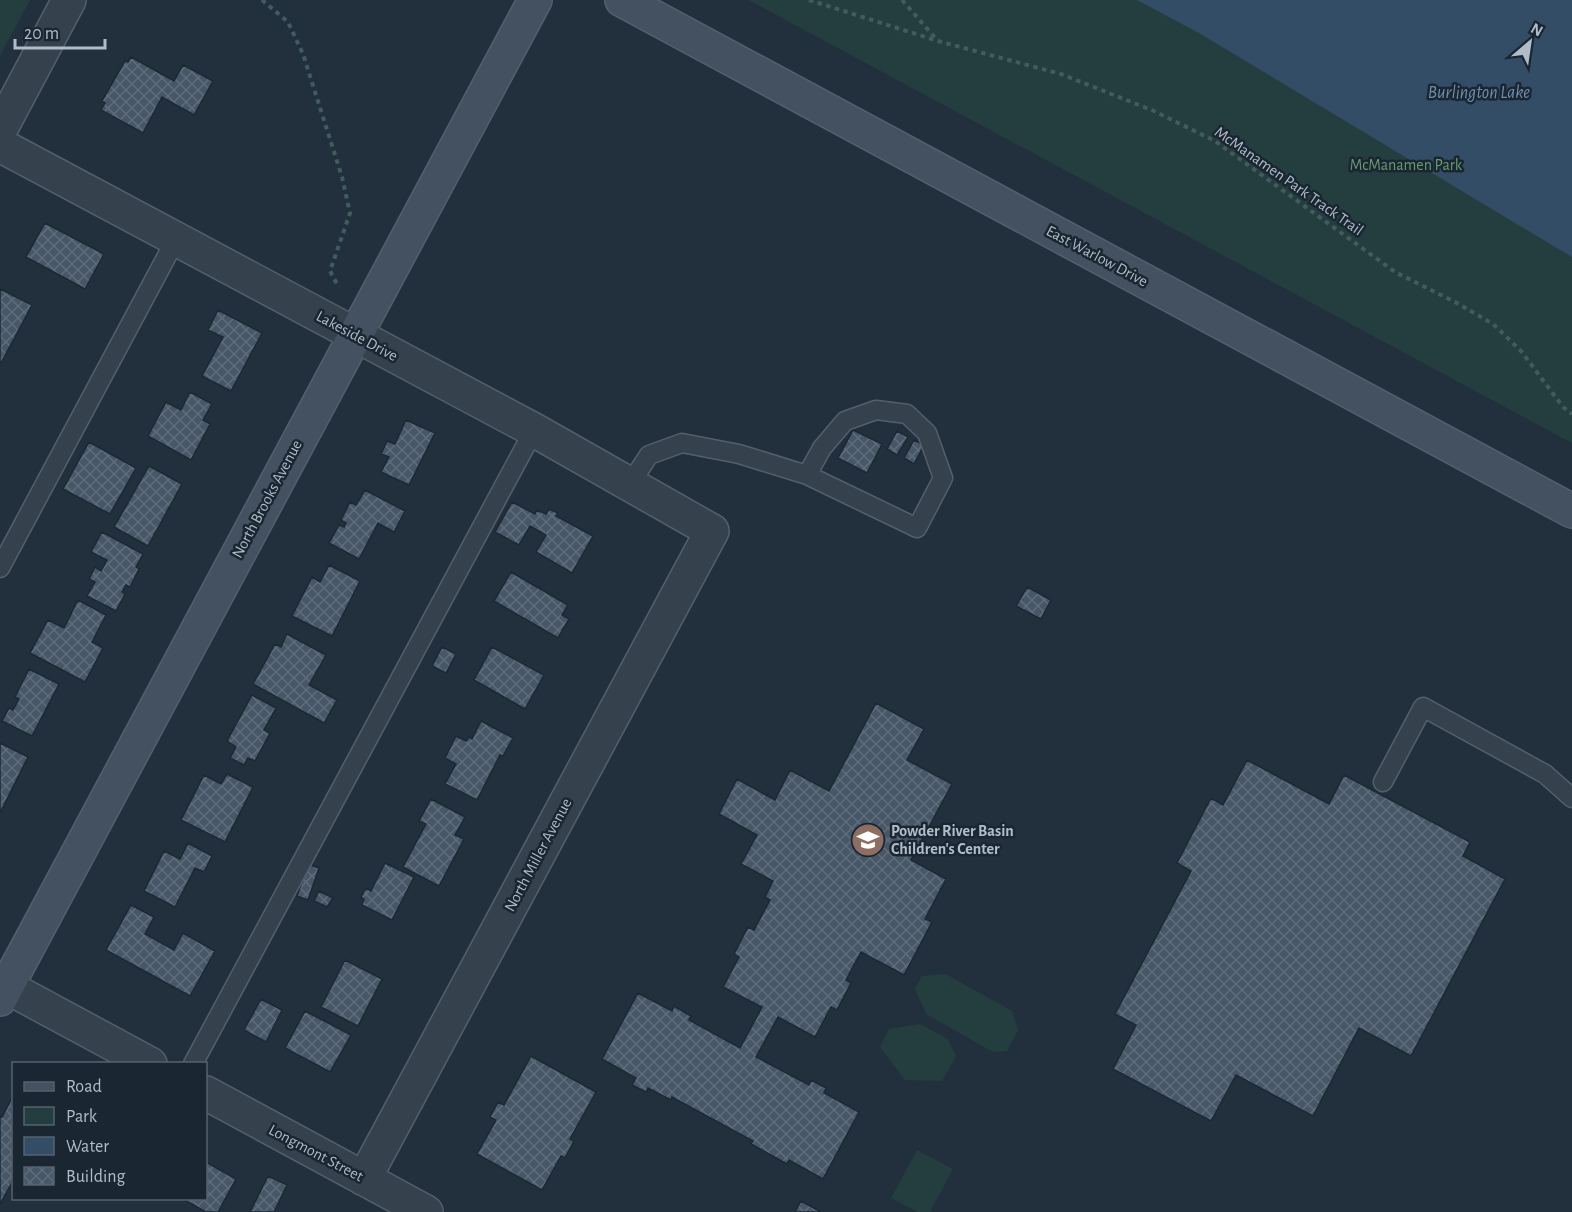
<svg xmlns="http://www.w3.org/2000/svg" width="1572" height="1212" viewBox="0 0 1572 1212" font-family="'Alegreya Sans',sans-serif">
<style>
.green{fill:#243e3f}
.water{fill:#344d66}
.building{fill:url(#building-cross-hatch);stroke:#1d2835;stroke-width:1.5}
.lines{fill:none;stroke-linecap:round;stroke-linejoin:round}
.lane-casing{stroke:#545f6c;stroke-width:21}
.street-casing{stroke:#545f6c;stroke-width:36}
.secondary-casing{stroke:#545f6c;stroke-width:36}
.path{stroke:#425b5c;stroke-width:4;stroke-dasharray:4.5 4.5;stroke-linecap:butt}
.lane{stroke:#36414e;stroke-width:18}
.street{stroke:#36414e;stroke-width:33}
.secondary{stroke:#445161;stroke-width:33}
.labels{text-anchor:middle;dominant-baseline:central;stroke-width:5;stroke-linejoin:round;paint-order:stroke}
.park-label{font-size:16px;fill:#679b6f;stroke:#1b2633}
.street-label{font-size:16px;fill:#b1bcc9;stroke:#1b2633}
.poi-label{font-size:16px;font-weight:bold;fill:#b1bcc9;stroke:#1b2633;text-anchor:start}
.water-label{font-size:18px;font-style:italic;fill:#708fae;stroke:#1b2633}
</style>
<defs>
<pattern id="building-cross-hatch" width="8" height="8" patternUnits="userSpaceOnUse" patternTransform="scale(1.5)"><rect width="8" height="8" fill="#475767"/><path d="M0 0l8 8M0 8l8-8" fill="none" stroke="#5f6d7b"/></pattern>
</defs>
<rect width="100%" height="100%" fill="#22303e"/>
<path class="green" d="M0 0H30L0 56Z
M749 0H1572V443L771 12Z
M946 974 1012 1011 1018 1030 1007 1051 993 1052 926 1014 915 989 922 976Z
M920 1024 948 1039 956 1056 942 1081 905 1080 880 1047 889 1029Z
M917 1150 953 1169 930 1212H918L891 1198Z"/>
<path class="water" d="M1137 0H1572V257L1199 33Z"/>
<path class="building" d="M131 57 174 81 183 65 213 81 194 115 162 97 143 133 101 110 105 103 102 101 125 61 128 62Z
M45 223 104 254 85 289 26 257Z
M0 289 32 305 1 363 0 362Z
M218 310 262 333 231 391 202 376 223 337 208 330Z
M190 392 212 404 203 420 210 424 191 460 148 436 166 402 181 410Z
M406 420 435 433 409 485 381 472 389 457 381 454 387 441 395 444Z
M853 430 882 444 867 473 838 458Z
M897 431 908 437 897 455 887 449Z
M914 440 924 445 914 464 904 458Z
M89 442 136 468 110 514 63 489Z
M149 466 182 484 148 546 114 527Z
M365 490 405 511 394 532 378 523 359 559 329 543 339 525 344 527 346 523 341 520 350 502 356 505Z
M512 502 535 514 537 510 546 514 549 509 558 513 556 516 593 536 572 573 536 552 546 535 530 526 519 545 495 532Z
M102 532 143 554 136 567 139 569 130 587 126 585 122 592 125 594 116 611 87 596 95 582 89 579 95 567 101 571 107 560 91 552Z
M329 565 360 581 332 636 292 616 312 577 320 582Z
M511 572 568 605 562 615 569 619 558 638 494 601Z
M1027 587 1051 600 1041 619 1016 606Z
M78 600 106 615 92 642 103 648 85 682 30 653 48 620 64 628Z
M287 634 326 655 309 685 337 700 324 723 253 684 275 644 281 647Z
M442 647 456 654 446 673 432 666Z
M492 647 544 675 525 709 474 680Z
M29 669 59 684 32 736 2 721 9 708 13 710 19 699 15 697Z
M252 695 276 708 264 730 270 733 255 761 248 758 244 765 230 758 236 747 227 741Z
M876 703 924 729 907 760 952 784 911 860 946 879 925 919 932 922 904 975 861 952 846 980 851 983 837 1010 831 1007 815 1037 778 1017 756 1057 809 1085 811 1080 826 1088 824 1093 859 1112 823 1179 789 1160 787 1164 751 1144 753 1141 672 1097 671 1100 648 1088 646 1092 632 1085 636 1078 602 1059 638 993 672 1011 674 1006 691 1016 689 1020 740 1048 762 1007 723 987 739 957 734 954 748 927 754 930 770 900 765 897 773 881 741 864 757 835 719 814 737 779 775 800 790 770 829 791Z
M481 721 513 738 503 756 500 755 477 800 445 784 456 764 445 758 456 736 466 741 469 737 472 739Z
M0 743 28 757 1 811 0 810Z
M1247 760 1329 804 1344 775 1470 842 1463 856 1505 879 1411 1056 1359 1028 1313 1116 1236 1075 1211 1121 1113 1069 1136 1025 1115 1014 1191 871 1177 863 1211 798 1223 805Z
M227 774 253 787 225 842 181 820 204 775 221 784Z
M431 799 465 817 455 835 464 839 439 886 403 867 426 824 419 821Z
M188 843 212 856 204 872 195 868 175 907 144 891 164 851 180 859Z
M385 863 414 877 392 920 362 905 364 899 361 897 366 888 371 891Z
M308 864 319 868 308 900 297 896Z
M319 891 333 898 327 907 314 901Z
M131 905 154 917 145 934 174 950 183 933 215 951 190 996 106 950Z
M345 960 382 979 358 1026 321 1007Z
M261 999 282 1010 266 1042 244 1030Z
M305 1011 351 1035 330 1072 285 1048Z
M531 1056 596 1092 570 1139 574 1141 565 1158 561 1156 542 1190 477 1154 496 1120 490 1117 498 1102 504 1105Z
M12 1098 14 1179 0 1204V1116L2 1117Z
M206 1162 236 1179 218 1212H206L181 1198H206Z
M268 1176 287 1185 274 1212H250Z
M801 1201 821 1212H795Z"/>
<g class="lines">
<defs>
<path id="lane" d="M630 484 649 455 682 443 739 454 807 475 917 528 943 478 927 433 907 414 876 410 845 421 822 448 807 475
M0 568 176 239
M1383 782 1423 707 1545 774 1572 798
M193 1064 534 430"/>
<path id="street" d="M0 130 69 0
M0 145 534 430 712 531 364 1179
M0 983 150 1064
M206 1093 426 1212"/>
<path id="secondary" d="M622 0 1572 511
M0 999 535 0"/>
</defs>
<use href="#lane" class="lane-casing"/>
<use href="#street" class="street-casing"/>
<use href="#secondary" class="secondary-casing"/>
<path class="path" d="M262 0 288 22 303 54 342 177 350 213 330 271 337 284
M809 0 938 41 1061 74 1154 111 1215 141 1395 272 1455 302 1493 324 1521 351 1563 407 1572 414
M902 0 937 40"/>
<use href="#lane" class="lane"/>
<use href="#street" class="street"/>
<use href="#secondary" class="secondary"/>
</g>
<defs>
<symbol id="school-disc" viewBox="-11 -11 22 22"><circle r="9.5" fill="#8d6e63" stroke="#1b2633"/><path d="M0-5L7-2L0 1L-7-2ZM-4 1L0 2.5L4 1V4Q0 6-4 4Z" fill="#fff"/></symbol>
</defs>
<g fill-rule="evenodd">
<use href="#school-disc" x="849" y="821" width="38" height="38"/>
</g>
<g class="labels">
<g class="park-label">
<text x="1406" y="165">McManamen Park</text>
</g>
<g class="street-label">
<text transform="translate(1289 181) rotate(35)">McManamen Park Track Trail</text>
<text transform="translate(1097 256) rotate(28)">East Warlow Drive</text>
<text transform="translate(357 336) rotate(28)">Lakeside Drive</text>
<text transform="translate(267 499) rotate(-62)">North Brooks Avenue</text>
<text transform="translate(538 855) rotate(-62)">North Miller Avenue</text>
<text transform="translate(316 1153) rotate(28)">Longmont Street</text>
</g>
<g class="poi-label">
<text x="891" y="831">Powder River Basin<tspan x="891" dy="18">Children's Center</tspan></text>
</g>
<g class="water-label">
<text x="1479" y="93">Burlington Lake</text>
</g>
</g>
<rect x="12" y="1062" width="195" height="138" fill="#1b2633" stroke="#57626f" stroke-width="1.5"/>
<rect x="24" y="1082" width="30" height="9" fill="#445161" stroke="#57626f" stroke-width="1.5"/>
<text x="66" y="1092" font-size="18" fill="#b1bcc9">Road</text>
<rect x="24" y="1107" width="30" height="18" fill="#243e3f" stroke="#57626f" stroke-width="1.5"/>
<text x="66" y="1122" font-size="18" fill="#b1bcc9">Park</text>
<rect x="24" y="1137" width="30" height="18" fill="#344d66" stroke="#57626f" stroke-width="1.5"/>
<text x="66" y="1152" font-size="18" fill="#b1bcc9">Water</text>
<rect x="24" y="1167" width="30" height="18" fill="url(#building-cross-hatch)" stroke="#57626f" stroke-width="1.5"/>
<text x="66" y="1182" font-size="18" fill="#b1bcc9">Building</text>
<g transform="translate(1530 42) rotate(29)" stroke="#1b2633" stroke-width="4.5" paint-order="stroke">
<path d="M0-4.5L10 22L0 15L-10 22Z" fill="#b1bcc9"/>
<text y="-9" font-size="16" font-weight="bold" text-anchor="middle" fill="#b1bcc9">N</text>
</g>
<path d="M15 39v9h90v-9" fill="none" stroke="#b1bcc9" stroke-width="3"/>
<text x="24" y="39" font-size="18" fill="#b1bcc9" stroke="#1b2633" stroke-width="4.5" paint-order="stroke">20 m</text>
</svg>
